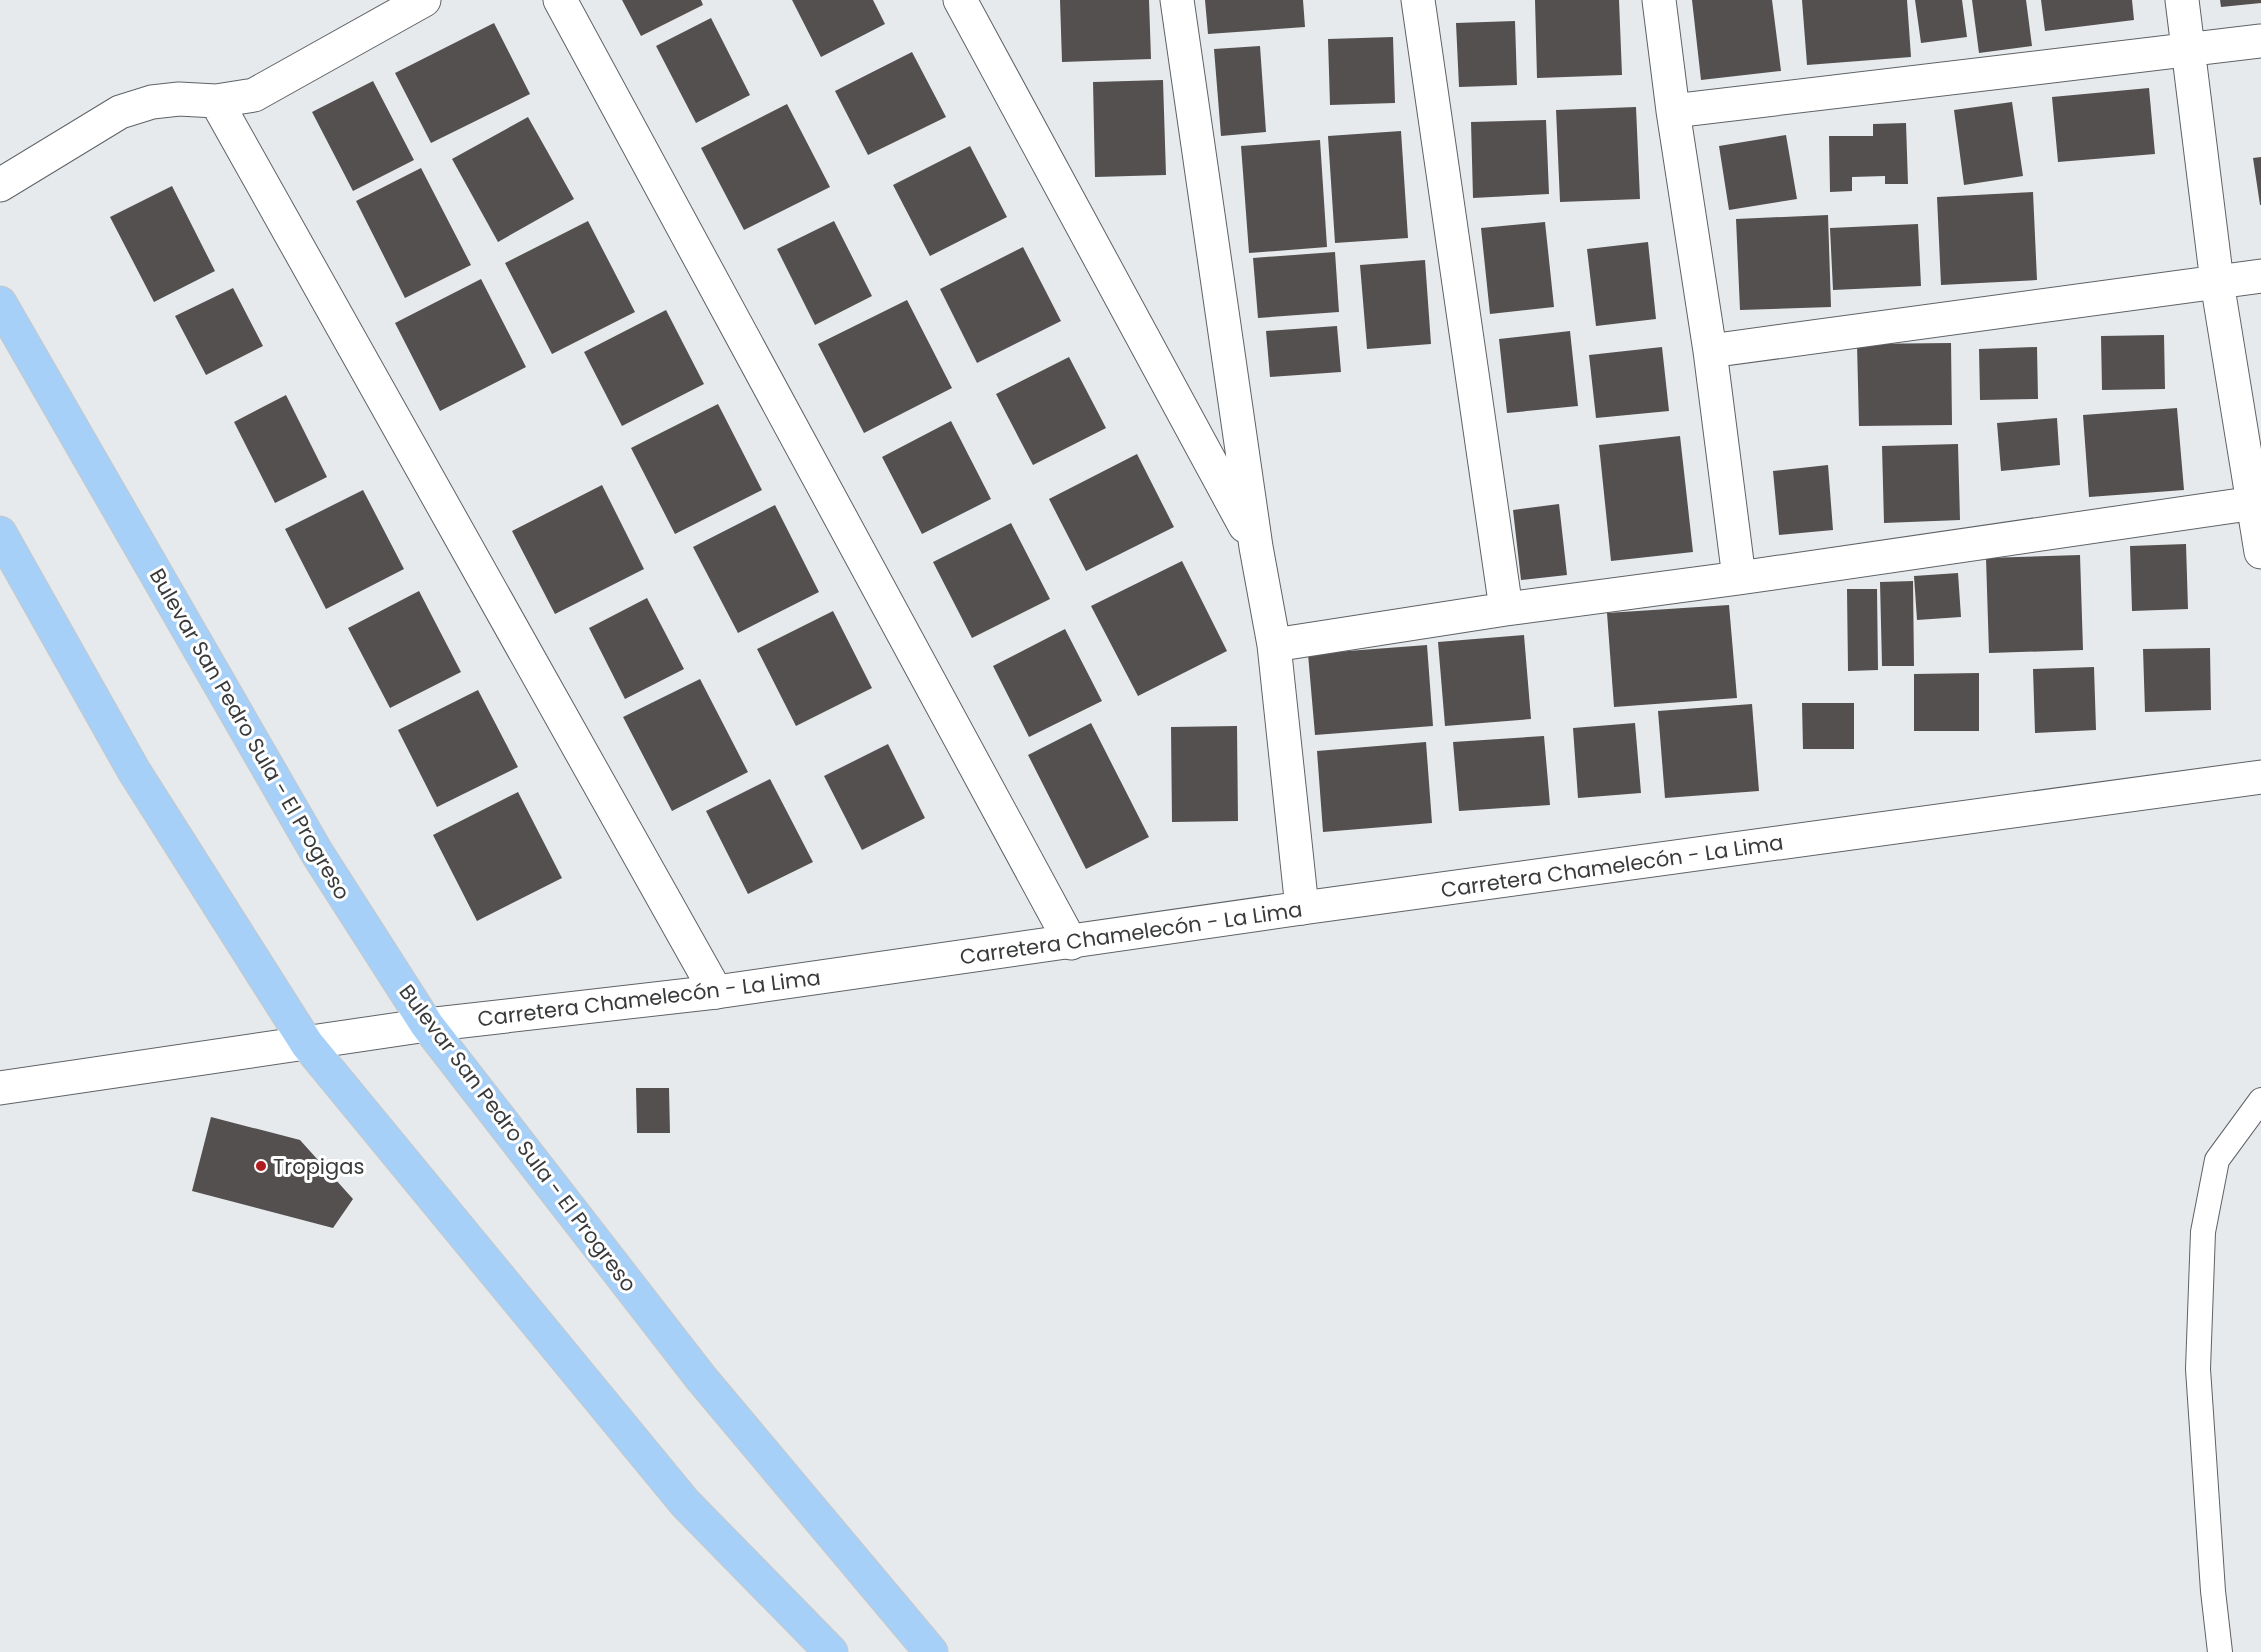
<svg xmlns="http://www.w3.org/2000/svg" width="2261" height="1652" viewBox="0 0 2261 1652" font-family="Poppins,sans-serif">
<style>
.building{fill:#54504f}
.lines{fill:none;stroke-linecap:round;stroke-linejoin:round}
.service-casing{stroke:#5f6265;stroke-width:26}
.minor-casing{stroke:#5f6265;stroke-width:35}
.tertiary-casing{stroke:#5f6265;stroke-width:35}
.primary-casing{stroke:#c8c8c8;stroke-width:35}
.service{stroke:#fff;stroke-width:24}
.minor{stroke:#fff;stroke-width:33}
.tertiary{stroke:#fff;stroke-width:33}
.primary{stroke:#a6d0f7;stroke-width:33}
.poi-dot{fill:#af1d20;stroke:#fff;stroke-width:2}
.labels{text-anchor:middle;dominant-baseline:central;stroke-width:6;stroke-linejoin:round;paint-order:stroke}
.street-label{font-size:21px;fill:#393a3b;stroke:#fff}
.poi-label{font-size:21px;fill:#393a3b;stroke:#fff;text-anchor:start}
</style>
<rect width="100%" height="100%" fill="#e6eaed"/>
<path class="building" d="M622 0H701L703 5 641 36Z
M792 0H873L885 24 821 57Z
M1060 0H1149L1151 59 1062 62Z
M1205 0H1303L1305 27 1208 34Z
M1535 0H1619L1622 75 1537 78Z
M1692 0H1772L1781 71 1701 80Z
M1802 0H1907L1911 57 1807 65Z
M1915 0H1962L1967 37 1921 43Z
M1972 0H2026L2032 46 1979 53Z
M2041 0H2132L2134 20 2045 31Z
M2220 0H2261V3L2221 7Z
M711 18 750 95 696 123 656 46Z
M1515 21 1517 85 1459 87 1456 23Z
M494 23 530 94 431 143 395 73Z
M1393 37 1395 103 1330 105 1328 39Z
M1260 46 1266 132 1221 136 1214 49Z
M912 52 946 117 868 155 835 91Z
M1163 80 1166 175 1095 177 1093 82Z
M373 81 414 160 353 191 312 112Z
M2149 88 2155 154 2058 162 2052 97Z
M2012 102 2023 176 1964 185 1954 110Z
M787 104 830 187 744 230 701 148Z
M1636 107 1640 199 1560 202 1556 110Z
M528 117 574 199 498 242 452 159Z
M1546 120 1549 194 1473 198 1471 122Z
M1906 123 1908 184H1885V176L1852 177V191L1830 192 1829 136H1873V124Z
M1401 131 1408 238 1335 243 1328 136Z
M1786 135 1797 199 1729 210 1719 146Z
M1320 140 1327 247 1249 253 1241 146Z
M970 146 1007 217 930 256 893 185Z
M2261 157V205H2260L2253 158Z
M421 168 471 265 405 298 356 201Z
M172 186 215 271 154 302 110 217Z
M2033 192 2037 280 1941 285 1937 197Z
M1828 215 1831 307 1740 310 1736 219Z
M588 221 635 312 552 354 505 263Z
M834 221 872 296 815 325 777 249Z
M1545 222 1554 307 1490 314 1481 228Z
M1918 224 1921 286 1833 290 1830 228Z
M1648 242 1656 319 1596 326 1587 249Z
M1023 247 1061 321 977 363 940 289Z
M1335 252 1339 312 1258 318 1253 258Z
M1425 260 1431 344 1367 349 1360 265Z
M481 279 526 367 440 411 395 323Z
M233 288 263 346 206 375 175 316Z
M907 300 952 388 864 433 818 344Z
M666 310 704 384 622 426 584 352Z
M1337 326 1341 372 1270 377 1266 331Z
M1570 331 1578 406 1507 413 1499 339Z
M2164 335 2165 389 2102 390 2101 336Z
M1951 343 1952 425 1859 426 1857 344Z
M1662 347 1669 411 1596 418 1589 355Z
M2037 347 2038 399 1980 400 1979 349Z
M1069 357 1106 428 1033 465 996 394Z
M286 395 327 477 275 503 234 422Z
M718 404 762 490 675 534 631 448Z
M2177 408 2184 490 2089 497 2083 415Z
M2057 418 2060 465 2001 471 1997 423Z
M951 421 991 499 922 534 882 457Z
M1680 436 1693 552 1611 561 1599 445Z
M1958 444 1960 520 1884 523 1882 446Z
M1137 454 1174 527 1086 571 1049 499Z
M1828 465 1833 530 1779 535 1773 471Z
M602 485 644 569 555 614 512 531Z
M363 490 404 569 326 609 285 529Z
M1559 504 1567 575 1521 580 1513 510Z
M775 505 819 592 738 633 693 547Z
M1011 523 1050 599 972 638 933 562Z
M2186 544 2188 609 2132 611 2130 546Z
M2080 555 2083 650 1989 653 1986 558Z
M1182 561 1227 651 1138 696 1091 606Z
M1958 573 1961 617 1917 620 1914 576Z
M1913 581 1914 666H1882L1880 582Z
M1847 589H1877L1878 670 1848 671Z
M419 591 461 672 390 708 348 628Z
M647 598 684 669 625 699 589 628Z
M1729 605 1737 698 1614 707 1607 613Z
M833 611 872 688 796 726 757 649Z
M1065 629 1102 701 1029 737 993 666Z
M1524 635 1531 719 1445 726 1438 642Z
M1427 645 1433 726 1315 735 1308 654Z
M2210 648 2211 710 2145 712 2143 649Z
M2094 667 2096 730 2035 733 2033 669Z
M1979 673V731H1914V674Z
M700 679 748 772 672 811 623 717Z
M478 690 518 767 437 807 398 730Z
M1802 703H1854V749H1803Z
M1752 704 1759 791 1665 798 1658 711Z
M1091 723 1149 837 1086 869 1028 755Z
M1635 723 1641 793 1578 798 1573 728Z
M1237 726 1238 821 1172 822 1171 727Z
M1544 736 1550 805 1459 811 1453 742Z
M1426 742 1432 823 1323 832 1317 751Z
M888 744 925 818 862 850 824 776Z
M770 779 813 862 748 894 706 811Z
M518 792 562 878 477 921 433 835Z
M636 1088H669L670 1133H637Z
M211 1117 300 1140 353 1199 333 1228 192 1191Z"/>
<g class="lines">
<defs>
<path id="service" d="M2220 1652 2213 1591 2198 1369 2203 1232 2217 1160 2261 1100"/>
<path id="minor" d="M560 0 1071 943
M960 0 1245 526
M1177 0 1256 547 1274 645 1302 908
M1418 0 1506 609
M1659 0 1673 111 1710 351 1739 578
M2182 0 2217 282 2261 552
M216 101 716 992
M1673 111 2261 41
M0 185 120 112 152 102 179 99 216 101 254 95 424 0
M1710 351 2261 276
M1274 645 1506 609 1739 578 2261 502"/>
<path id="tertiary" d="M0 1088 427 1025 716 992 1302 908 2261 777"/>
<path id="primary" d="M0 303 317 853 427 1025 701 1378 931 1652
M0 533 134 771 307 1044 685 1503 831 1652"/>
</defs>
<use href="#service" class="service-casing"/>
<use href="#minor" class="minor-casing"/>
<use href="#tertiary" class="tertiary-casing"/>
<use href="#primary" class="primary-casing"/>
<use href="#service" class="service"/>
<use href="#minor" class="minor"/>
<use href="#tertiary" class="tertiary"/>
<use href="#primary" class="primary"/>
</g>
<circle class="poi-dot" cx="261" cy="1166" r="6"/>
<g class="labels">
<g class="street-label">
<text transform="translate(250 734) rotate(60)">Bulevar San Pedro Sula - El Progreso</text>
<text transform="translate(1612 866) rotate(-8)">Carretera Chamelecón - La Lima</text>
<text transform="translate(1131 933) rotate(-8)">Carretera Chamelecón - La Lima</text>
<text transform="translate(649 998) rotate(-7)">Carretera Chamelecón - La Lima</text>
<text transform="translate(518 1138) rotate(53)">Bulevar San Pedro Sula - El Progreso</text>
</g>
<g class="poi-label">
<text x="273" y="1166">Tropigas</text>
</g>
</g>
</svg>
